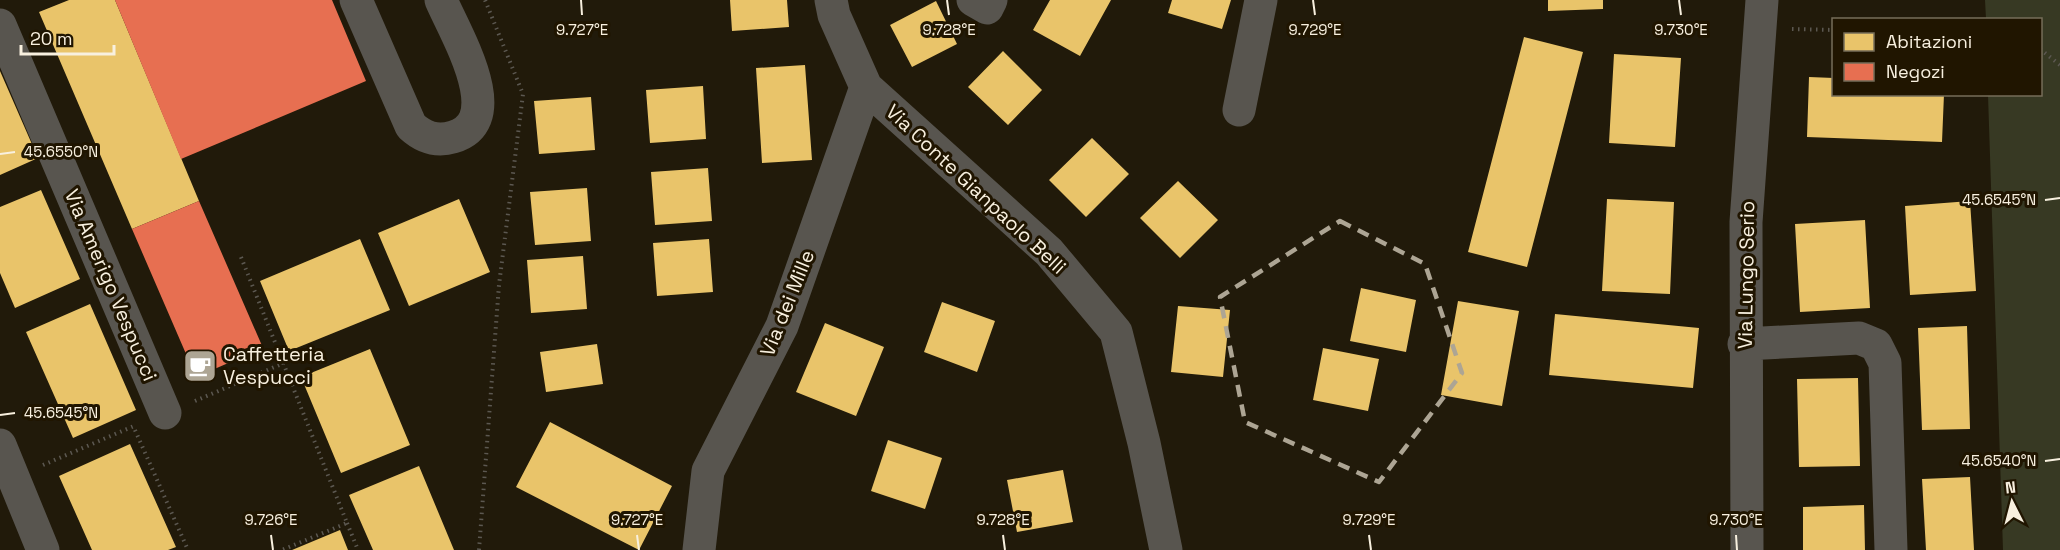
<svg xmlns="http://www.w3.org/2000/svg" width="2060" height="550" viewBox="0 0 2060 550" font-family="'Space Grotesk',sans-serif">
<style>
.green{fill:#373923}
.homes{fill:#e9c46a}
.shops{fill:#e76f51}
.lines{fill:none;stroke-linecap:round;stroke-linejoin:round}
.path{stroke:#5c5851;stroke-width:4;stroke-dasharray:1.5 4.5;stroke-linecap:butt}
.minor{stroke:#58554f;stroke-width:33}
.marked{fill:none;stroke:#ada594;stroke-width:4.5;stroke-dasharray:12 8;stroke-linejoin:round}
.ticks{fill:none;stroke:#f8f0df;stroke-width:2}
.labels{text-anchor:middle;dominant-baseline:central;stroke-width:6;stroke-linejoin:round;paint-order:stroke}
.street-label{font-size:20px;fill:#f8f0df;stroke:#201500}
.poi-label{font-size:20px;fill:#f8f0df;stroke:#201500;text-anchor:start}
.ticks-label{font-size:15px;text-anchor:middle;fill:#f8f0df;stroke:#201500;stroke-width:6;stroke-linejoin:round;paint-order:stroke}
</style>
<rect width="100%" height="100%" fill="#211a0a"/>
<path class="green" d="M1985 0H2060V550H2003L1988 95 2040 94V20L1986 19Z"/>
<path class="homes" d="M69 0H115L199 201 132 229 39 12Z
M730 0H787L789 27 732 31Z
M1050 0H1111L1080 56 1033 30Z
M1172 0H1231L1222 29 1168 13Z
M1548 0H1603V9L1548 11Z
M936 1 957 44 912 67 890 25Z
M1524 37 1583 52 1527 267 1468 252Z
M1003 51 1042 90 1008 125 968 87Z
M1614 54 1681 58 1675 147 1609 143Z
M805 65 812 160 762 163 756 68Z
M0 71 38 158 0 175Z
M1809 77 1834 78V94H1944L1942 142 1807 137Z
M703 86 706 139 650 143 646 90Z
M591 97 595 150 539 154 534 101Z
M1092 138 1129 174 1086 217 1049 180Z
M708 168 712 221 655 225 651 172Z
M1178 181 1218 220 1180 258 1140 218Z
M587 188 591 241 535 245 530 192Z
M41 190 80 279 15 308 0 273V207Z
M459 199 490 272 409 306 378 233Z
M1607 199 1674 202 1670 294 1602 291Z
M1970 201 1976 291 1910 295 1905 206Z
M1865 220 1870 308 1800 312 1795 224Z
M360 239 390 310 289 351 260 281Z
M709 239 713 292 657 296 653 243Z
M583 256 587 309 531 313 527 260Z
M1361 288 1416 300 1406 352 1350 341Z
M1458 301 1519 311 1502 406 1441 395Z
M942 302 995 321 977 372 924 352Z
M90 304 136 410 73 438 26 332Z
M1178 306 1230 310 1223 377 1171 372Z
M1555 314 1699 328 1693 388 1549 375Z
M825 323 884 347 856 416 796 392Z
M1967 326 1970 429 1922 430 1918 328Z
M597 344 603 384 546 392 540 352Z
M1323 348 1379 359 1368 411 1313 400Z
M370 349 410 445 341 473 301 377Z
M1858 378 1860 466 1799 467 1797 379Z
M550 422 672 486 639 550 516 487Z
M888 440 942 458 925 509 871 491Z
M130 444 176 547 168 550H92L59 476Z
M419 466 454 550H373L349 495Z
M1063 470 1073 522 1017 532 1007 480Z
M1970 477 1974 550H1926L1922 479Z
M1864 505 1865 550H1803V507Z
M340 530 348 550H292Z"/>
<path class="shops" d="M115 0H332L366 81 181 159Z
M199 201 263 348 196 377 132 229Z"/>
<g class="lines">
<path class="path" d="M1792 29 1834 30
M2040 49 2060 65
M241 257 347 523 282 550
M195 401 284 363
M135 430 188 550
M43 465 134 426
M347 523 358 550
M479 550 499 285 523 94 485 0"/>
<path class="minor" d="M356 0 411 126C423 137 436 142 453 137 509 121 455 33 441 0
M831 0 834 15 866 87 1049 252 1116 332 1144 443 1166 550
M973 0 987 8 991 0
M0 25 165 413
M1239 110 1261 0
M1744 344 1859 338 1876 345 1885 363 1891 550
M0 445 43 550
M699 550 708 471 782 326 866 87
M1747 550 1746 222 1762 0"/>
</g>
<path class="marked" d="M1340 221 1425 264 1462 373 1379 482 1245 422 1220 297Z"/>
<path class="ticks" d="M581 0 582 15M947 0 949 15M1313 0 1315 15M1679 0 1681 15M0 154 15 152M2045 200 2060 198M0 415 15 413M2045 461 2060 459M271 535 273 550M637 535 639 550M1003 535 1005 550M1369 535 1371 550M1736 535 1737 550"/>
<defs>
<symbol id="cafe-square" viewBox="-11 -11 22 22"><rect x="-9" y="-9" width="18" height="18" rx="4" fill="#ada594" stroke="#201500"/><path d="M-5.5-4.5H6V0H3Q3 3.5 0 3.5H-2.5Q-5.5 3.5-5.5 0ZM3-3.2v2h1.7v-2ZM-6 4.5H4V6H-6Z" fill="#fff"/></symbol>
</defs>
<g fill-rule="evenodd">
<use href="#cafe-square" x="181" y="347" width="38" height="38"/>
</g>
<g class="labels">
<g class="street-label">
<text transform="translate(976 189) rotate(43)">Via Conte Gianpaolo Belli</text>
<text transform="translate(1746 275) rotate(-89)">Via Lungo Serio</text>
<text transform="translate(111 285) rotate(67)">Via Amerigo Vespucci</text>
<text transform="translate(787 303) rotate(-68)">Via dei Mille</text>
</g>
<g class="poi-label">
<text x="223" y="354">Caffetteria<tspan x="223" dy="23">Vespucci</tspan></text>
</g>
</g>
<g class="ticks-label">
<text x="582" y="35">9.727°E</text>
<text x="949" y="35">9.728°E</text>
<text x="1315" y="35">9.729°E</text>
<text x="1681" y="35">9.730°E</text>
<text x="61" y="157">45.6550°N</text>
<text x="1999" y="205">45.6545°N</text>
<text x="61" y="418">45.6545°N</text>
<text x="1999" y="466">45.6540°N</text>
<text x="271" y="525">9.726°E</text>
<text x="637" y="525">9.727°E</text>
<text x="1003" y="525">9.728°E</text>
<text x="1369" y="525">9.729°E</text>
<text x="1736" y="525">9.730°E</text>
</g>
<rect x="1832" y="18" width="210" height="78" fill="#201500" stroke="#766d59" stroke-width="1.5"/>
<rect x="1844" y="33" width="30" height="18" fill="#e9c46a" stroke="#766d59" stroke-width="1.5"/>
<text x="1886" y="48" font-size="18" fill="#f8f0df">Abitazioni</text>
<rect x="1844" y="63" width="30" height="18" fill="#e76f51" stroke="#766d59" stroke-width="1.5"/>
<text x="1886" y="78" font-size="18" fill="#f8f0df">Negozi</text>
<g transform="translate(2012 502) rotate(354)" stroke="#201500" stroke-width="4.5" paint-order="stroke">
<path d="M0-4.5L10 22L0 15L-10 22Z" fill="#f8f0df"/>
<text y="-9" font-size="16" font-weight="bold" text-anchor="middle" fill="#f8f0df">N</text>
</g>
<path d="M21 45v9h93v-9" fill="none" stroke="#f8f0df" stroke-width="3"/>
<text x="30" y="45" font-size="18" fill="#f8f0df" stroke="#201500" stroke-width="4.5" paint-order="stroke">20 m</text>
</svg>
